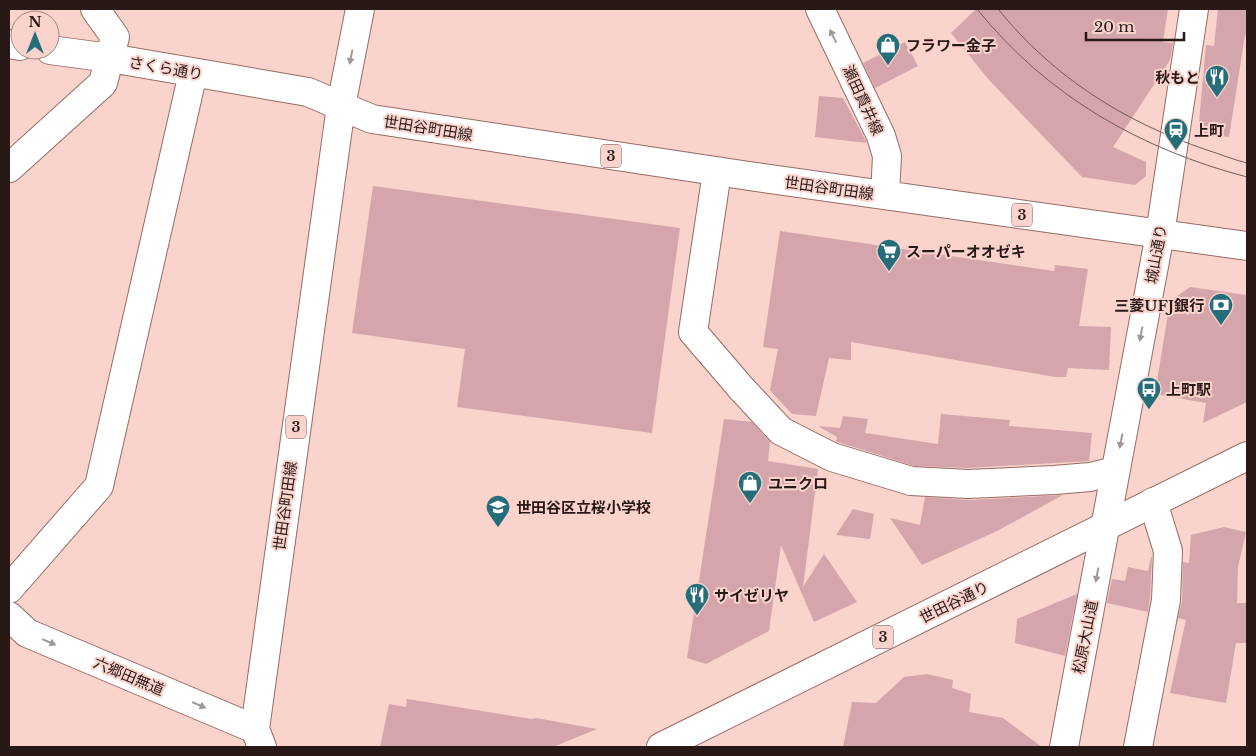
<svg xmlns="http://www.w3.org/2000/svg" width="1256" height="756" viewBox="0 0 1256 756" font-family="'Libre Baskerville','Noto Sans JP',serif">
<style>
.building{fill:#d4a5ab}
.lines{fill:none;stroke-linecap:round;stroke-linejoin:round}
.minor-casing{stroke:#966c65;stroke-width:30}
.major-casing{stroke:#966c65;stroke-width:30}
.minor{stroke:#fff;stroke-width:28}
.major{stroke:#fff;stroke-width:28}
.tram{stroke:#745c58;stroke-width:1}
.oneway{fill:#9f9896}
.labels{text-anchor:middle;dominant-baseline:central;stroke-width:4;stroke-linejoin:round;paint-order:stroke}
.shield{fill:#f9d3cc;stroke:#67514d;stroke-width:1}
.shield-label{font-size:14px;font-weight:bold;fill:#291916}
.poi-label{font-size:15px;font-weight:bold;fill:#291916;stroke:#f9d3cc;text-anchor:start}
.street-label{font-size:15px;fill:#291916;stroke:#f9d3cc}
</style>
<rect width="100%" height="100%" fill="#f9d3cc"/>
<path class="building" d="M976 9H1168L1163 42 1173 43 1170 60 1113 147 1146 162V176L1135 185 1082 177 989 80 951 33Z
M1218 9H1247V36L1245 35 1229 137 1198 133 1206 45 1214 46Z
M905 42 918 66 875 88 863 63Z
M819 96 843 98 867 143 815 137Z
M373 186 680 228 652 433 457 407 465 349 352 333Z
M780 231 1054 271 1055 265 1088 269 1079 326 1111 327 1109 370 1068 368 1066 377H1055L851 342V360L829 358 816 416 792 414 770 390 778 349 763 347Z
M1190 287 1247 295V402L1203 423 1206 403 1155 394 1170 301Z
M941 414 1010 420 1009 426 1092 433 1089 461 968 468 914 466 838 442H836L837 437 818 426 840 428 843 416 868 419 865 433 938 444Z
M724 419 752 422 770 442 768 461 818 469 803 587 824 554 857 602 814 622 781 545 769 631 706 664 687 658Z
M1063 495 997 531 922 565 890 518 920 525 925 497 969 500Z
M853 509 874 514 870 539 836 535Z
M1224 527 1246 532 1238 567 1237 603H1247V643H1236L1226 703 1170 693 1186 620 1178 618 1182 601 1183 562 1189 563 1191 535Z
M1151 557H1152L1150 598 1148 612 1107 603 1112 579 1125 581 1128 567 1148 571Z
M1077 594 1065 656 1015 643 1017 619Z
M927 674 953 680 952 688 971 694 969 712 1003 718 1042 747H843L852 702 876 703 904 677Z
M407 699 532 719 536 718 597 729 553 747H380L389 704 406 707Z"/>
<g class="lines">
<defs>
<path id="minor" d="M9 44 20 46
M50 50 110 58 308 92 341 106 360 9
M9 168 103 83 115 37 95 9
M717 172 693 332 741 388 781 431 832 457 911 481 968 484 1054 480 1090 477 1115 471
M9 589 99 486 193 73
M9 616 27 633 255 729
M1064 747 1160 234 1194 9
M1138 747 1166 600 1168 551 1153 502"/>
<path id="major" d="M820 9 881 136 887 156 885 195
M262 747 255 729 341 106 372 119 749 176 1247 246
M661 747 1247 456"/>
</defs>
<use href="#minor" class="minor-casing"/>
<use href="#major" class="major-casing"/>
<use href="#minor" class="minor"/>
<use href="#major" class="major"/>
<path class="tram" d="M977 9C1047 96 1140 149 1247 177
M998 9C1053 77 1124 122 1207 150 1220 154 1234 160 1247 163"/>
</g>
<defs><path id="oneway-solid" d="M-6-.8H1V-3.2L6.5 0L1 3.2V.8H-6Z" transform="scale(1.25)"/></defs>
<g class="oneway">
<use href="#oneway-solid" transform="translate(833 36) rotate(-116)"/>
<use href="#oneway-solid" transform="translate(351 57) rotate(101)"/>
<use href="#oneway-solid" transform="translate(1141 334) rotate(101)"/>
<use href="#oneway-solid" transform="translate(1121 441) rotate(101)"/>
<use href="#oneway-solid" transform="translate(1097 575) rotate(101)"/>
<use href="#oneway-solid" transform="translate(49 642) rotate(23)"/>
<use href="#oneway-solid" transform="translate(199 705) rotate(23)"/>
</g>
<defs>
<symbol id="shop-pin" viewBox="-11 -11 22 30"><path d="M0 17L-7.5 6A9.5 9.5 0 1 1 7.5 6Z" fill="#256d79" stroke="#f9d3cc"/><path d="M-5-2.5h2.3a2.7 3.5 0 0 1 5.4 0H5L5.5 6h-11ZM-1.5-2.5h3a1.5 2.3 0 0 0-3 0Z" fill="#fff"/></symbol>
<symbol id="restaurant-pin" viewBox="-11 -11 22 30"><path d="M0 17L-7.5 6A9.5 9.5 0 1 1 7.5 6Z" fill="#256d79" stroke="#f9d3cc"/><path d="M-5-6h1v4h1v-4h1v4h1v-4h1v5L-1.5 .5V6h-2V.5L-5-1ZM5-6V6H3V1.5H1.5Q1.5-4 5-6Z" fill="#fff"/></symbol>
<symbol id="station-pin" viewBox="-11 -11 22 30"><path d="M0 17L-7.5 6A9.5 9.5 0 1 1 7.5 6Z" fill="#256d79" stroke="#f9d3cc"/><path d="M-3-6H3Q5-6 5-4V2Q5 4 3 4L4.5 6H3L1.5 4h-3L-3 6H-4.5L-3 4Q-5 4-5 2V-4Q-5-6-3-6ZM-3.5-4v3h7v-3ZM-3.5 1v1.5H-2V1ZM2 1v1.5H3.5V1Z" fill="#fff"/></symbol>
<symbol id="supermarket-pin" viewBox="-11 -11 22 30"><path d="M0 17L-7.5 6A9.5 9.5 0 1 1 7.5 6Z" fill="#256d79" stroke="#f9d3cc"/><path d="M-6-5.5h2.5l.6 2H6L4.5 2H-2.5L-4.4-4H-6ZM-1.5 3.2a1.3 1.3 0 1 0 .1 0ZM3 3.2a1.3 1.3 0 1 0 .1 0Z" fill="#fff"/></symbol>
<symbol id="bank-pin" viewBox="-11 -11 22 30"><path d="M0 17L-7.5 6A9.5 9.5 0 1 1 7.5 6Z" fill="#256d79" stroke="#f9d3cc"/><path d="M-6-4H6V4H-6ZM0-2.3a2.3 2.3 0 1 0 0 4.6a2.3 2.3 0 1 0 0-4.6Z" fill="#fff"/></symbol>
<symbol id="bus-pin" viewBox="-11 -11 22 30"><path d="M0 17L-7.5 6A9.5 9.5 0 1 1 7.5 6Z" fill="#256d79" stroke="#f9d3cc"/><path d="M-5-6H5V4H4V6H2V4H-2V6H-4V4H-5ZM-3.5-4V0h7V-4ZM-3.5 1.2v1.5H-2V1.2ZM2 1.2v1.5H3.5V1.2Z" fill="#fff"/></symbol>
<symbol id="school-pin" viewBox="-11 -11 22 30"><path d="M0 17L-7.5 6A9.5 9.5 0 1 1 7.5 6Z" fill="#256d79" stroke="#f9d3cc"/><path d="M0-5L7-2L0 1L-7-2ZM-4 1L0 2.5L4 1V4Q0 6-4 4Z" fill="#fff"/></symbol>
</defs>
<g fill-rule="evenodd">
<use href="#shop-pin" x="874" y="31" width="28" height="38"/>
<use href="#restaurant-pin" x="1203" y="63" width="28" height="38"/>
<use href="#station-pin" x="1162" y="116" width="28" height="38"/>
<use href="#supermarket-pin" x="875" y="237" width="28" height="38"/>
<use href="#bank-pin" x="1207" y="291" width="28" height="38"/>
<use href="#bus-pin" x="1135" y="375" width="28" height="38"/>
<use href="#shop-pin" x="736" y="469" width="28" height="38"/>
<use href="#school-pin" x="484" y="493" width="28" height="38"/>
<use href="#restaurant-pin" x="683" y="581" width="28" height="38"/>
</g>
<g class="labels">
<g class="shield">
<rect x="601" y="144.5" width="20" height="23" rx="4"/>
<rect x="1012" y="203.5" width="20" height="23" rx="4"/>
<rect x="286" y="415.5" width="20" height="23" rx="4"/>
<rect x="873" y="625.5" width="20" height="23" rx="4"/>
</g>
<g class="shield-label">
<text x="611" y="156">3</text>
<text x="1022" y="215">3</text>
<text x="296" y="427">3</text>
<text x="883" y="637">3</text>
</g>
<g class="poi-label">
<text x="906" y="45">フラワー金子</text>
<text x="1200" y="77" text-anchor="end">秋もと</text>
<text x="1194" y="130">上町</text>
<text x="906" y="251">スーパーオオゼキ</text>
<text x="1204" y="305" text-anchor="end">三菱UFJ銀行</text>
<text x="1166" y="389">上町駅</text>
<text x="768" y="483">ユニクロ</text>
<text x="516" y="507">世田谷区立桜小学校</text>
<text x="714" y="595">サイゼリヤ</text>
</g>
<g class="street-label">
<text transform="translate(166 68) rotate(10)">さくら通り</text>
<text transform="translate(863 100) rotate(65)">瀬田貫井線</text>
<text transform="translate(428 128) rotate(9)">世田谷町田線</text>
<text transform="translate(829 188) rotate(8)">世田谷町田線</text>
<text transform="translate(1156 254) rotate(-80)">城山通り</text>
<text transform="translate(285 506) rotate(-82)">世田谷町田線</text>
<text transform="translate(954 602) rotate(-26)">世田谷通り</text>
<text transform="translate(1085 637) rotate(-79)">松原大山道</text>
<text transform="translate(129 676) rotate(23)">六郷田無道</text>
</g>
</g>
<rect width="1256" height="756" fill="none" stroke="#291916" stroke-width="20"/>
<g transform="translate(35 35)"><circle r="24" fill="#f9d3cc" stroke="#a68983"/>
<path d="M0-4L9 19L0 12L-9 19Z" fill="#256d79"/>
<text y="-8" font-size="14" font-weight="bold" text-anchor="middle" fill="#291916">N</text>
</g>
<path d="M1086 32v8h98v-8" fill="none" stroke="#291916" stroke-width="2.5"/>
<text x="1094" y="32" font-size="15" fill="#291916" stroke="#f9d3cc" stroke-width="4" paint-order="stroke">20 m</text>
</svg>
